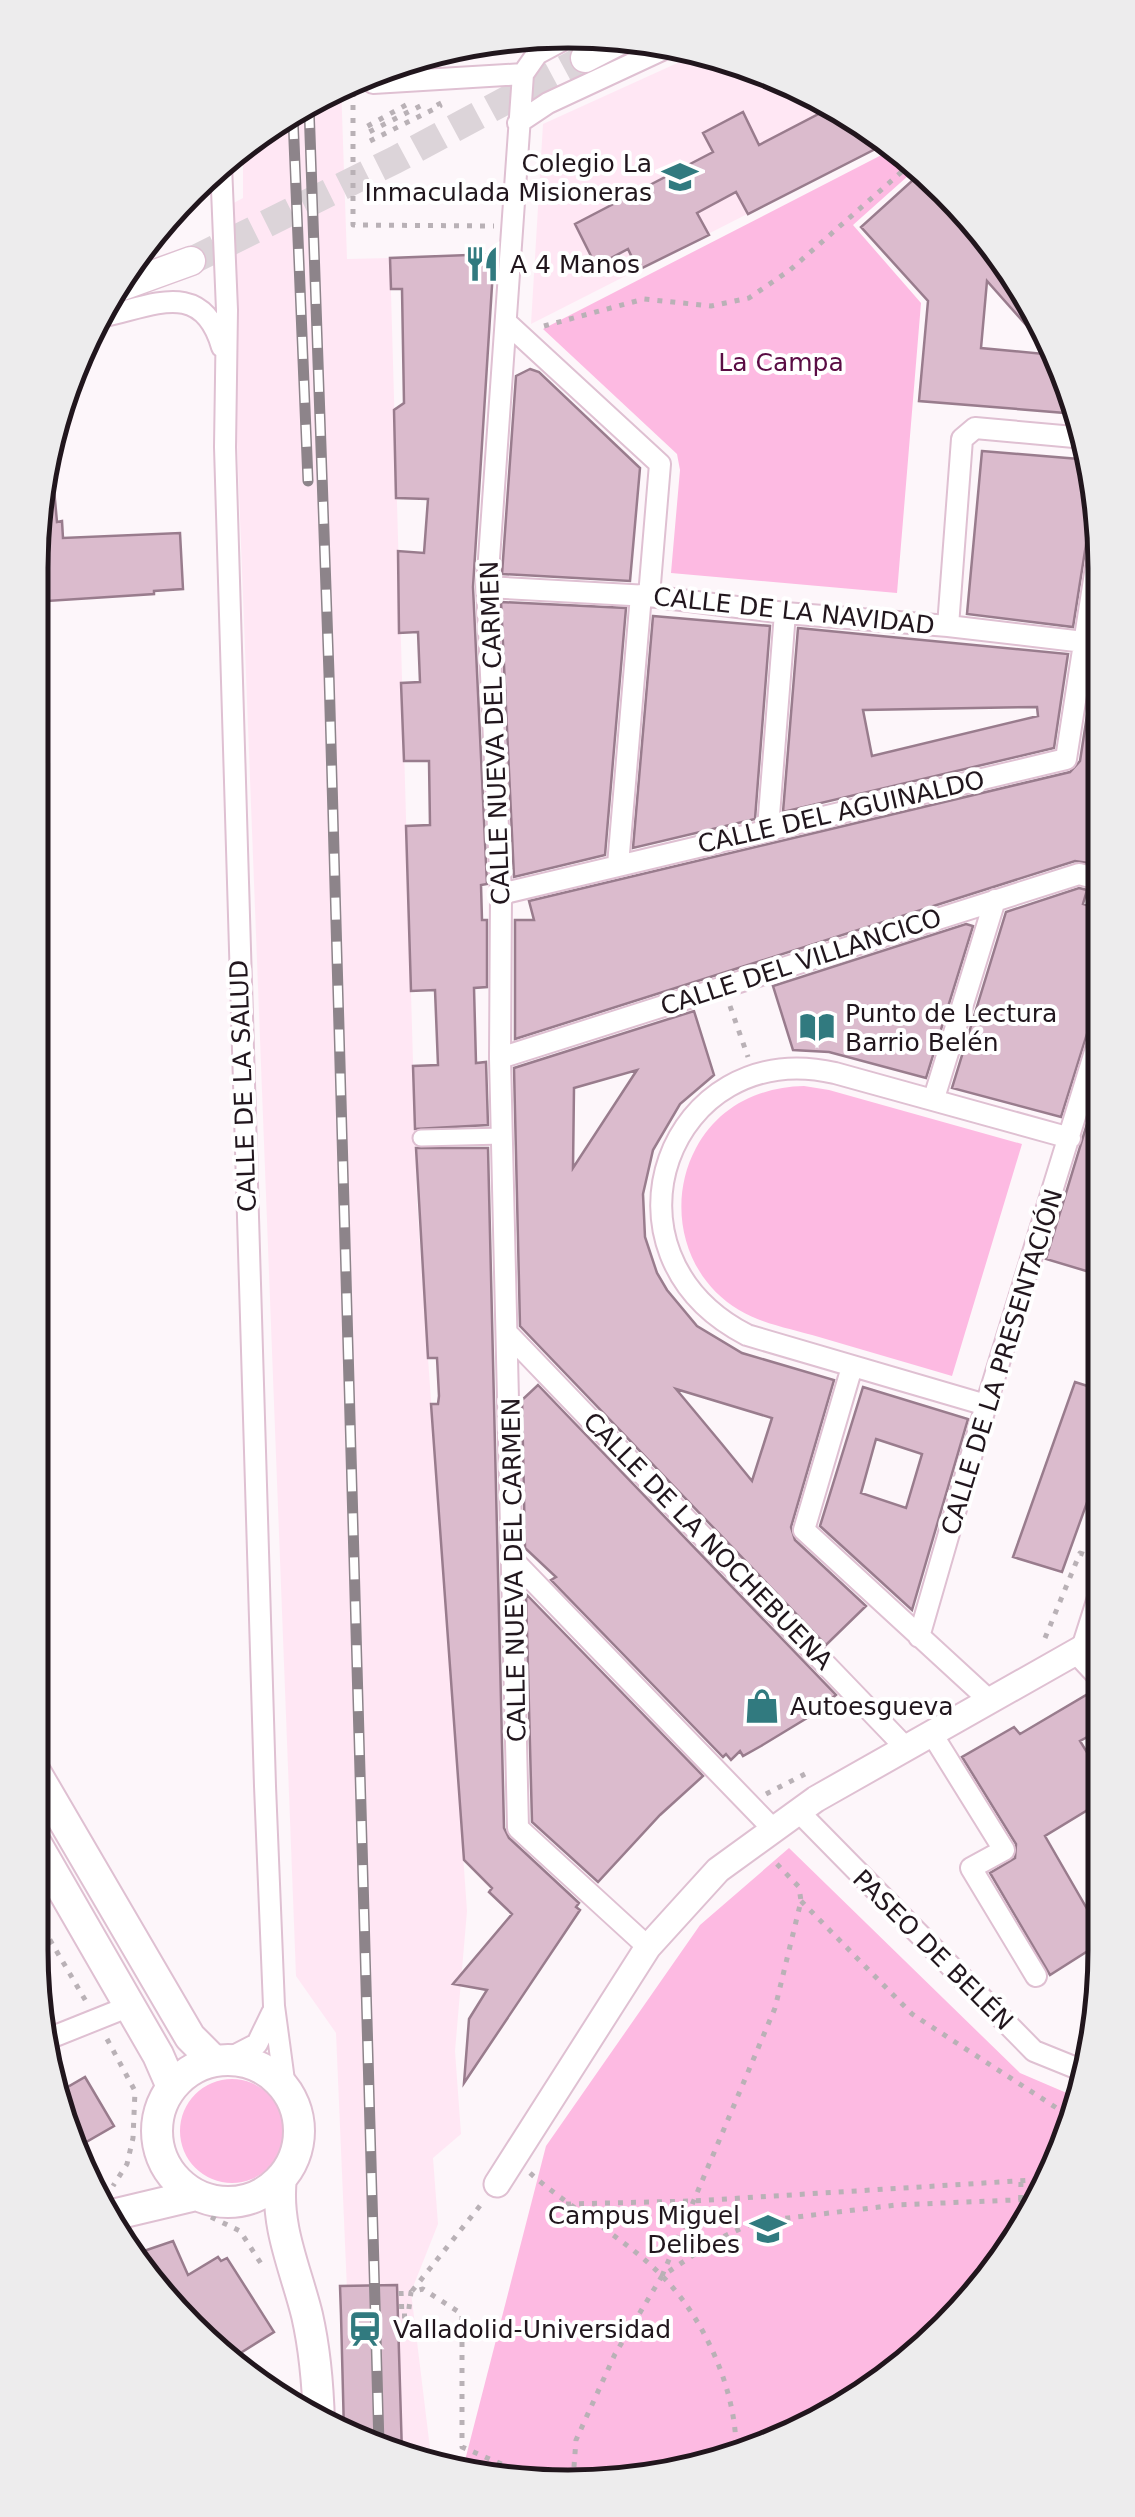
<svg xmlns="http://www.w3.org/2000/svg" width="1135" height="2517" viewBox="0 0 1135 2517" font-family="'DejaVu Sans',sans-serif">
<style>
.built{fill:#ffe7f4}
.green{fill:#fdbae2}
.building{fill:#dbbbcd;stroke:#997c8d;stroke-width:2.5;fill-rule:evenodd}
.lines{fill:none;stroke-linecap:round;stroke-linejoin:round}
.secondary-tunnel{stroke:#dcd4d9;stroke-width:28;stroke-dasharray:28 14;stroke-linecap:butt}
.pedestrian-casing{stroke:#dfc0d2;stroke-width:19}
.minor-casing{stroke:#dfc0d2;stroke-width:24}
.tertiary-casing{stroke:#dfc0d2;stroke-width:29}
.secondary-casing{stroke:#dfc0d2;stroke-width:31}
.primary-casing{stroke:#dfc0d2;stroke-width:34}
.path{stroke:#b9b1b6;stroke-width:5;stroke-dasharray:5 8;stroke-linecap:butt}
.pedestrian{stroke:#fff;stroke-width:15}
.minor{stroke:#fff;stroke-width:20}
.tertiary{stroke:#fff;stroke-width:25}
.secondary{stroke:#fff;stroke-width:28}
.primary{stroke:#fff;stroke-width:30}
.rail-casing{stroke:#8d848a;stroke-width:11}
.rail{stroke:#fff;stroke-width:8;stroke-dasharray:22;stroke-linecap:butt}
.labels{text-anchor:middle;dominant-baseline:central;stroke-width:8;stroke-linejoin:round;paint-order:stroke}
.poi-label{font-size:25px;fill:#21161d;stroke:#fff;text-anchor:start}
.park-label{font-size:25px;fill:#5a0c44;stroke:#fff}
.street-label{font-size:25px;fill:#21161d;stroke:#fff}
.rim{fill:none;stroke:#21161d;stroke-width:5}
</style>
<rect width="100%" height="100%" fill="#fdf6fa"/>
<path class="built" d="M695 55 773 71 893 140 531 324 543 124Z
M341 84 347 259 390 258 417 1202 467 1911 455 2051 461 2134 433 2158 438 2224 411 2292 432 2465 348 2433 347 2290 336 2033 296 1976 228 206 243 198V154L238 153Z"/>
<path class="green" d="M899 146 918 167 853 225 921 303 897 593 671 573 680 470 677 454 543 329Z
M804 1086 829 1090 1022 1144 952 1376C908 1363 863 1350 819 1337 793 1329 762 1324 739 1310 683 1277 666 1204 696 1148 718 1107 758 1087 804 1086Z
M789 1848 1020 2073 1076 2097 1064 2155 971 2304 836 2415 638 2482 461 2476 546 2146 700 1925Z
M180 2131a52 52 0 1 1 104 0a52 52 0 1 1-104 0Z"/>
<path class="building" d="M834 106 893 140 748 214 736 192 697 213 709 235 638 270 628 249 596 266 575 224 713 152 703 133 743 112 759 145Z
M924 170 994 240 1051 339 1044 345 987 281 981 348 1055 355 1052 368 1066 369 1078 414 919 401 928 301 861 227Z
M494 254 473 587 487 884 481 885 482 920H487V987L474 988 476 1063 486 1062 488 1125 415 1129 413 1066 438 1065 435 990 411 991 406 826 430 825 429 761H404L401 683 420 682 418 632 399 633 398 551 424 553 428 499 396 498 394 410 404 403 402 289H391L390 258Z
M530 369 539 372 640 468 630 581 502 574 516 376Z
M982 451 1091 460 1096 481 1073 627 967 614Z
M48 478H53L57 522 62 521 63 538 180 533 183 589 154 591V594L32 602 30 567Z
M501 602 626 608 605 855 514 877Z
M653 616 770 626 755 819 633 848Z
M798 628 1068 654 1054 748 783 812ZM1037 707 1038 716 872 756 863 710Z
M1096 657 1101 658V781L1091 823 1101 826 1102 865 1075 861 515 1039V920H534L529 901 1070 772 1080 761Z
M1079 888 1087 890 1083 904 1102 910V986L1061 1117 952 1088 1006 912Z
M966 924 973 926 926 1078 829 1052 793 1050 773 986Z
M694 1011 714 1075 680 1104 653 1150 643 1194 645 1237 657 1273 667 1290 697 1326 742 1353 834 1380 791 1527 795 1540 866 1606 826 1645 520 1326 514 1068ZM637 1070 573 1168 574 1088ZM676 1389 772 1418 752 1481 721 1443Z
M1097 1091 1102 1092 1103 1180 1097 1200 1103 1202V1220L1097 1242 1103 1244V1276L1046 1259Z
M416 1148H488L504 1828 509 1838 579 1903 576 1907 580 1910 464 2083 469 2019 487 1990 453 1984 512 1914 489 1892 492 1888 464 1860 431 1404H438L439 1396 437 1358H428Z
M1075 1382 1103 1391V1458L1062 1572 1013 1557Z
M538 1385 836 1695 812 1715 761 1746 743 1756 740 1751 731 1760 726 1754 723 1757 551 1580 556 1577 525 1548 522 1400Z
M863 1387 968 1419 912 1610 820 1526ZM876 1439 922 1454 906 1508 861 1493Z
M526 1594 703 1776 660 1815 598 1882 532 1822Z
M1093 1691 1104 1696V1728L1080 1741 1104 1780V1800L1045 1836 1105 1940 1050 1975 990 1873 1015 1858 1016 1844 962 1757 1014 1727 1020 1734Z
M85 2077 114 2126 74 2149 59 2123 54 2095Z
M173 2241 188 2275 218 2257 221 2261 227 2258 274 2332 231 2359 163 2303 135 2254Z
M397 2285 402 2454 344 2432 341 2315 340 2286Z"/>
<g class="lines">
<path class="secondary-tunnel" d="M191 261 395 160 585 58"/>
<defs>
<path id="pedestrian" d="M421 1138 503 1136"/>
<path id="minor" d="M578 32 537 54 523 74 487 587 501 894 500 1058 518 1828 648 1947
M372 69 373 83 523 74
M518 123 548 103 664 49
M221 165 227 310 225 447 265 1786 274 2006 285 2088
M101 317C151 307 202 277 222 347
M506 322 660 464 649 596
M487 587 649 596 785 613 948 626 1101 644
M948 626 962 439 975 428 1085 438
M768 828 785 613
M618 865 641 595
M501 894 1066 759 1100 541
M500 1058 1079 874 1102 880
M934 1098 995 900
M509 1335 906 1748
M852 1367 804 1530 989 1700
M986 1405 747 1335C588 1253 669 1035 835 1073L1070 1138
M513 1560 772 1828
M919 1637 986 1405 1102 1029
M1082 1648 1104 1579
M1075 1652 1104 1683
M932 1734 1004 1850 971 1868 1036 1976
M798 1811 1034 2051 1081 2070
M45 2040 130 2006
M226 2060 257 2044 272 2013"/>
<path id="tertiary" d="M497 2184 648 1947 718 1870 816 1799 1104 1636"/>
<path id="secondary" d="M585 58 620 40
M122 286 191 261"/>
<path id="primary" d="M30 1763 190 2037 214 2061
M30 1833 158 2055 172 2087
M157 2131a71 71 0 1 1 142 0a71 71 0 1 1-142 0Z
M281 2178C275 2226 296 2270 307 2315 315 2350 318 2387 319 2423
M112 2215 196 2195"/>
</defs>
<use href="#pedestrian" class="pedestrian-casing"/>
<use href="#minor" class="minor-casing"/>
<use href="#tertiary" class="tertiary-casing"/>
<use href="#secondary" class="secondary-casing"/>
<use href="#primary" class="primary-casing"/>
<path class="path" d="M353 92V225L494 226
M406 105 366 127 369 132 424 104
M370 141 440 106 437 100
M544 326 644 299 711 306 749 298 790 270 914 161
M730 1006 748 1057
M1045 1638 1080 1553 1096 1559
M766 1794 805 1774
M801 1901 912 2014 1072 2118
M30 1906 87 2003
M107 2039 135 2091 133 2138 127 2164 113 2186
M530 2173C573 2211 626 2238 665 2279 706 2322 736 2391 736 2449
M566 2204 693 2201 1049 2179
M211 2217 240 2231 262 2265
M1020 2226 1021 2181
M662 2276 775 2008 801 1901 799 1887 773 1860
M401 2291 402 2316
M412 2291 483 2202
M402 2316H408L411 2292 423 2289 462 2314V2447L536 2479
M925 2342 953 2314 969 2306
M573 2480 576 2440 615 2354 662 2276 716 2240 755 2222 896 2205 1037 2199"/>
<use href="#pedestrian" class="pedestrian"/>
<use href="#minor" class="minor"/>
<use href="#tertiary" class="tertiary"/>
<use href="#secondary" class="secondary"/>
<use href="#primary" class="primary"/>
<defs>
<path id="rail" d="M309 106 329 674 379 2445
M293 117 308 481"/>
</defs>
<use href="#rail" class="rail-casing"/>
<use href="#rail" class="rail"/>
</g>
<defs>
<symbol id="school-bare" viewBox="-9 -9 18 18"><path d="M0-5L7-2L0 1L-7-2ZM-4 1L0 2.5L4 1V4Q0 6-4 4Z" fill="#317a7f" stroke="#fff" stroke-width="2.5" paint-order="stroke"/></symbol>
<symbol id="restaurant-bare" viewBox="-9 -9 18 18"><path d="M-5-6h1v4h1v-4h1v4h1v-4h1v5L-1.5 .5V6h-2V.5L-5-1ZM5-6V6H3V1.5H1.5Q1.5-4 5-6Z" fill="#317a7f" stroke="#fff" stroke-width="2.5" paint-order="stroke"/></symbol>
<symbol id="library-bare" viewBox="-9 -9 18 18"><path d="M-6-4Q-3-5.5-.7-3.5V5Q-3 3-6 4ZM6-4Q3-5.5 .7-3.5V5Q3 3 6 4Z" fill="#317a7f" stroke="#fff" stroke-width="2.5" paint-order="stroke"/></symbol>
<symbol id="shop-bare" viewBox="-9 -9 18 18"><path d="M-5-2.5h2.3a2.7 3.5 0 0 1 5.4 0H5L5.5 6h-11ZM-1.5-2.5h3a1.5 2.3 0 0 0-3 0Z" fill="#317a7f" stroke="#fff" stroke-width="2.5" paint-order="stroke"/></symbol>
<symbol id="university-bare" viewBox="-9 -9 18 18"><path d="M0-5L7-2L0 1L-7-2ZM-4 1L0 2.5L4 1V4Q0 6-4 4Z" fill="#317a7f" stroke="#fff" stroke-width="2.5" paint-order="stroke"/></symbol>
<symbol id="station-bare" viewBox="-9 -9 18 18"><path d="M-3-6H3Q5-6 5-4V2Q5 4 3 4L4.5 6H3L1.5 4h-3L-3 6H-4.5L-3 4Q-5 4-5 2V-4Q-5-6-3-6ZM-3.5-4v3h7v-3ZM-3.5 1v1.5H-2V1ZM2 1v1.5H3.5V1Z" fill="#317a7f" stroke="#fff" stroke-width="2.5" paint-order="stroke"/></symbol>
</defs>
<g fill-rule="evenodd">
<use href="#school-bare" x="655" y="152" width="50" height="50"/>
<use href="#restaurant-bare" x="457" y="239" width="50" height="50"/>
<use href="#library-bare" x="792" y="1002" width="50" height="50"/>
<use href="#shop-bare" x="737" y="1681" width="50" height="50"/>
<use href="#university-bare" x="743" y="2204" width="50" height="50"/>
<use href="#station-bare" x="340" y="2304" width="50" height="50"/>
</g>
<g class="labels">
<g class="poi-label">
<text x="652" y="163" text-anchor="end">Colegio La<tspan x="652" dy="29">Inmaculada Misioneras</tspan></text>
<text x="510" y="264">A 4 Manos</text>
<text x="845" y="1013">Punto de Lectura<tspan x="845" dy="29">Barrio Belén</tspan></text>
<text x="790" y="1706">Autoesgueva</text>
<text x="740" y="2215" text-anchor="end">Campus Miguel<tspan x="740" dy="29">Delibes</tspan></text>
<text x="393" y="2329">Valladolid-Universidad</text>
</g>
<g class="park-label">
<text x="781" y="362">La Campa</text>
</g>
<g class="street-label">
<text transform="translate(794 611) rotate(6)">CALLE DE LA NAVIDAD</text>
<text transform="translate(495 733) rotate(-92)">CALLE NUEVA DEL CARMEN</text>
<text transform="translate(841 812) rotate(-13)">CALLE DEL AGUINALDO</text>
<text transform="translate(801 962) rotate(-18)">CALLE DEL VILLANCICO</text>
<text transform="translate(243 1086) rotate(-92)">CALLE DE LA SALUD</text>
<text transform="translate(1002 1362) rotate(-73)">CALLE DE LA PRESENTACIÓN</text>
<text transform="translate(708 1541) rotate(46)">CALLE DE LA NOCHEBUENA</text>
<text transform="translate(514 1570) rotate(-91)">CALLE NUEVA DEL CARMEN</text>
<text transform="translate(933 1950) rotate(45)">PASEO DE BELÉN</text>
</g>
</g>
<path d="M0 0H1135V2517H0ZM568 48H568A520 520 0 0 1 1088 568V1950A520 520 0 0 1 568 2470H568A520 520 0 0 1 48 1950V568A520 520 0 0 1 568 48Z" fill="#edeced" fill-rule="evenodd"/>
<path class="rim" d="M568 48H568A520 520 0 0 1 1088 568V1950A520 520 0 0 1 568 2470H568A520 520 0 0 1 48 1950V568A520 520 0 0 1 568 48Z"/>
</svg>
